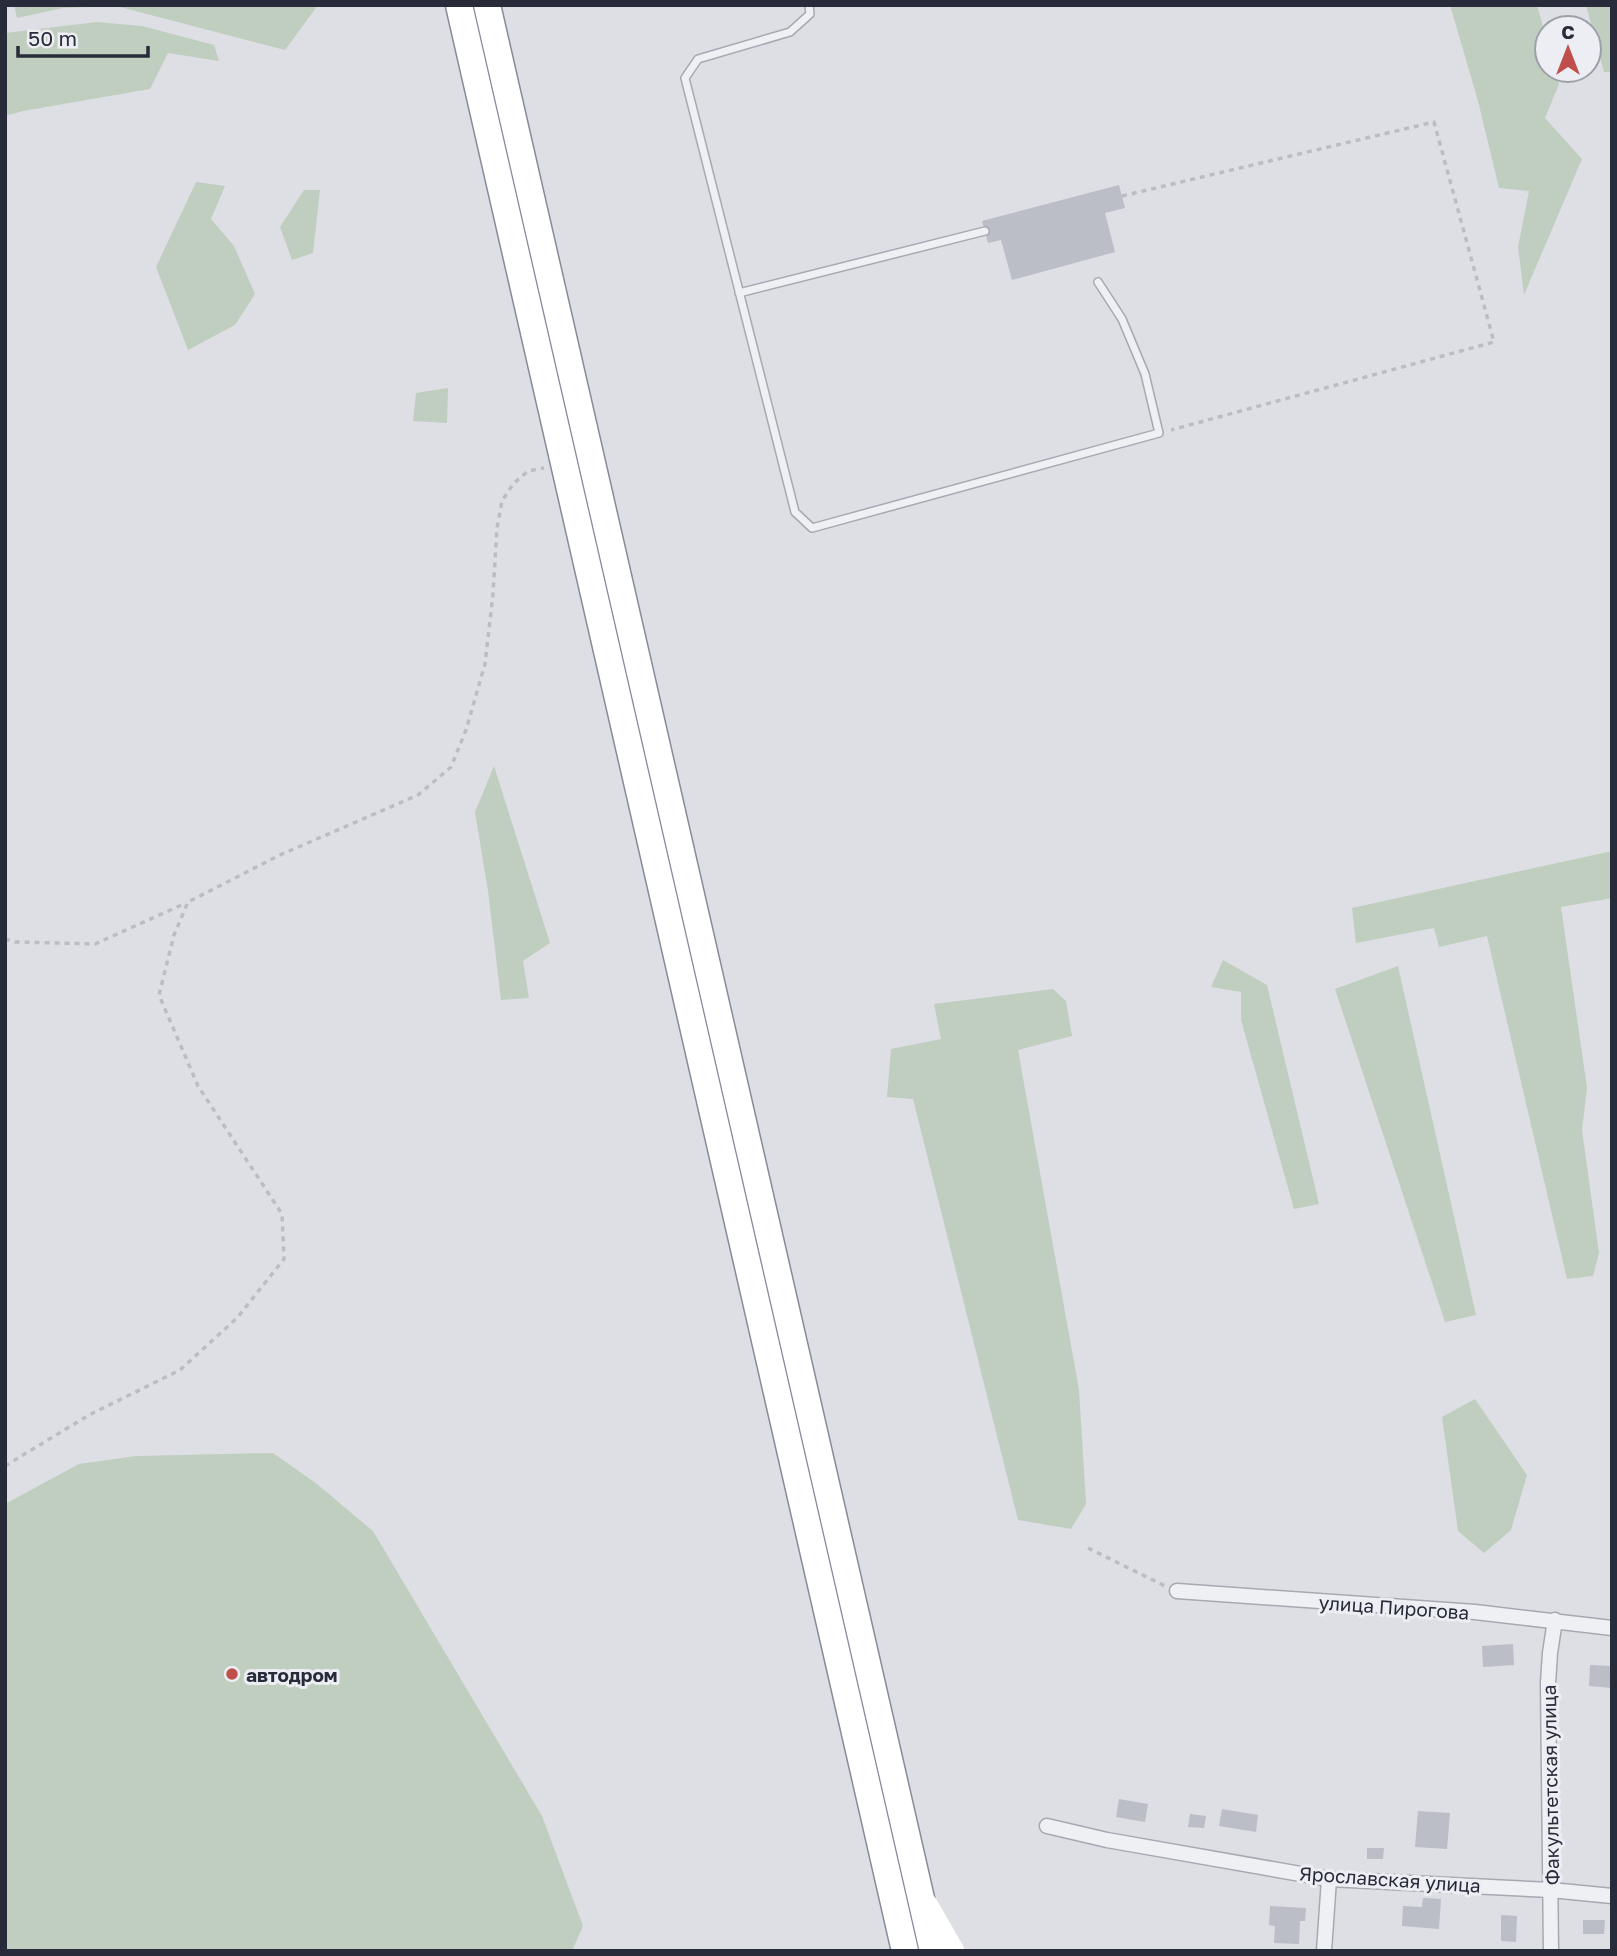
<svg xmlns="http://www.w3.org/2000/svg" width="1617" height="1956" viewBox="0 0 1617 1956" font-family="'Golos Text',sans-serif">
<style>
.green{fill:#c0cebf}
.building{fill:#bbbdc7}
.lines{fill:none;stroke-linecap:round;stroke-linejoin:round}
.lane-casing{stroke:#a7a9b2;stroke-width:10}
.street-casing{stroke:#a7a9b2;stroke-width:17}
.highway-casing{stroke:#868a9a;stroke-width:29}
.path{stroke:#bbbdc4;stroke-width:3.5;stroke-dasharray:5 5;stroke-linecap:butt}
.lane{stroke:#eff0f4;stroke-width:7}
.street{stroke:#eff0f4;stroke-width:14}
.secondary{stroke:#fff;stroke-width:21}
.highway{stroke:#fff;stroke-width:26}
.poi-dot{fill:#c04f4c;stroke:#eceef3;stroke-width:2.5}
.labels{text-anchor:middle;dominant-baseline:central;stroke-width:6;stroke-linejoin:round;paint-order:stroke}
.street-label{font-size:19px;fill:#282b3a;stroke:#eceef3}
.poi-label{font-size:19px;font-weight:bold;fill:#282b3a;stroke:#eceef3;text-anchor:start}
</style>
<rect width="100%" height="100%" fill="#dddfe5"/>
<path class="green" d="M14 5H318L285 50 116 6 63 8 17 18Z
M1450 5H1537L1547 41V70H1555L1559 84 1545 118 1582 159 1524 295 1518 247 1529 191 1499 188 1478 101Z
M1586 5H1612V72H1604Z
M97 22 142 26 214 45 219 61 168 53 150 89 23 111 5 116V33Z
M196 182 225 186 211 219 234 246 255 294 235 325 188 350 156 267Z
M304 190H320L313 253 292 260 280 227Z
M448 388 447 423 413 421 416 393Z
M494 766 550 943 523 961 529 998 501 1000 488 891 475 812Z
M1612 851V898L1561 907 1587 1088 1582 1130 1599 1253 1593 1276 1567 1279 1487 936 1439 947 1434 928 1356 943 1352 908Z
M1223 960 1267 985 1319 1204 1294 1209 1241 1020V992L1211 987Z
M1398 966 1476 1315 1445 1322 1335 989Z
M1053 989 1066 1001 1072 1036 1018 1050 1079 1390 1086 1504 1071 1529 1018 1520 913 1099 887 1097 891 1049 941 1039 934 1004Z
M1475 1399 1527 1475 1511 1530 1484 1553 1458 1531 1442 1417Z
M273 1453 317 1484 373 1531 542 1816 583 1926 572 1951H5V1504L79 1464 136 1456Z"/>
<path class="building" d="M1119 185 1125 208 1105 213 1115 252 1012 280 1001 240 988 243 982 221Z
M1513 1644 1514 1665 1483 1667 1482 1646Z
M1590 1665 1612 1666V1688L1589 1686Z
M1119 1799 1148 1804 1145 1822 1116 1817Z
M1222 1809 1258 1815 1256 1832 1219 1826Z
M1418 1811 1450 1813 1447 1849 1415 1847Z
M1190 1814 1206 1816 1204 1828 1188 1827Z
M1367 1848H1384L1383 1859H1367Z
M1423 1898 1441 1899 1439 1929 1402 1926 1403 1906 1422 1907Z
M1270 1906 1306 1908 1305 1921H1300L1299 1944 1274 1943 1275 1926 1269 1925Z
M1501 1915 1517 1916 1516 1942 1501 1941Z
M1583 1920H1605L1604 1934H1583Z"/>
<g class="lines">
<defs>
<path id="lane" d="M809 5 810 14 790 32 698 59 685 78 795 512 812 528 1159 433 1145 374 1122 319 1098 282
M739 293 985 231"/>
<path id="street" d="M1177 1591 1475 1612 1612 1628
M1047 1826 1107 1840 1329 1879 1551 1890 1612 1896
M1324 1951 1329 1879
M1551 1951 1548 1683 1550 1653 1555 1620"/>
<path id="highway" d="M459 5 905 1951
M487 5 933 1951"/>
</defs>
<use href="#lane" class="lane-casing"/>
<use href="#street" class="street-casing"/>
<use href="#highway" class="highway-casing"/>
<path class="path" d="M1122 196 1434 122 1494 342 1171 430
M5 939 15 942 95 944 186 903
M5 1466 89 1415 180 1370 237 1318 284 1259 282 1214 198 1086 159 995 174 935 188 902 280 855 418 795 451 767 466 730 485 664 493 594 497 528 502 501 513 484 528 471 544 468
M1088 1548 1165 1586"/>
<use href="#lane" class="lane"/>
<use href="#street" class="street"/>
<path class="secondary" d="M927 1904 954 1951"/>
<use href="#highway" class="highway"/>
</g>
<circle class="poi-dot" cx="232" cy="1674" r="7"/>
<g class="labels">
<g class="street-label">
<text transform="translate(1394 1607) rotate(4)">улица Пирогова</text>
<text transform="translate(1550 1785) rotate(-91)">Факультетская улица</text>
<text transform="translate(1390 1879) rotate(4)">Ярославская улица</text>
</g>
<g class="poi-label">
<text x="246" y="1674">автодром</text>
</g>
</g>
<rect width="1617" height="1956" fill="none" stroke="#282b3a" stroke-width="14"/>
<g transform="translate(1568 49)"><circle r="33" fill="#eceef3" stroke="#9ea0a9" stroke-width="2"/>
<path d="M0-5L12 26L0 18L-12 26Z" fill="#c04f4c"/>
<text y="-10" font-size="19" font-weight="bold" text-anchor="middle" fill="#282b3a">С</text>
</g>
<path d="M18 46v10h130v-10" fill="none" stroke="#282b3a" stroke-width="3.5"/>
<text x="28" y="46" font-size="21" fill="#282b3a" stroke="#eceef3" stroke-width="5" paint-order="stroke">50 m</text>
</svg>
